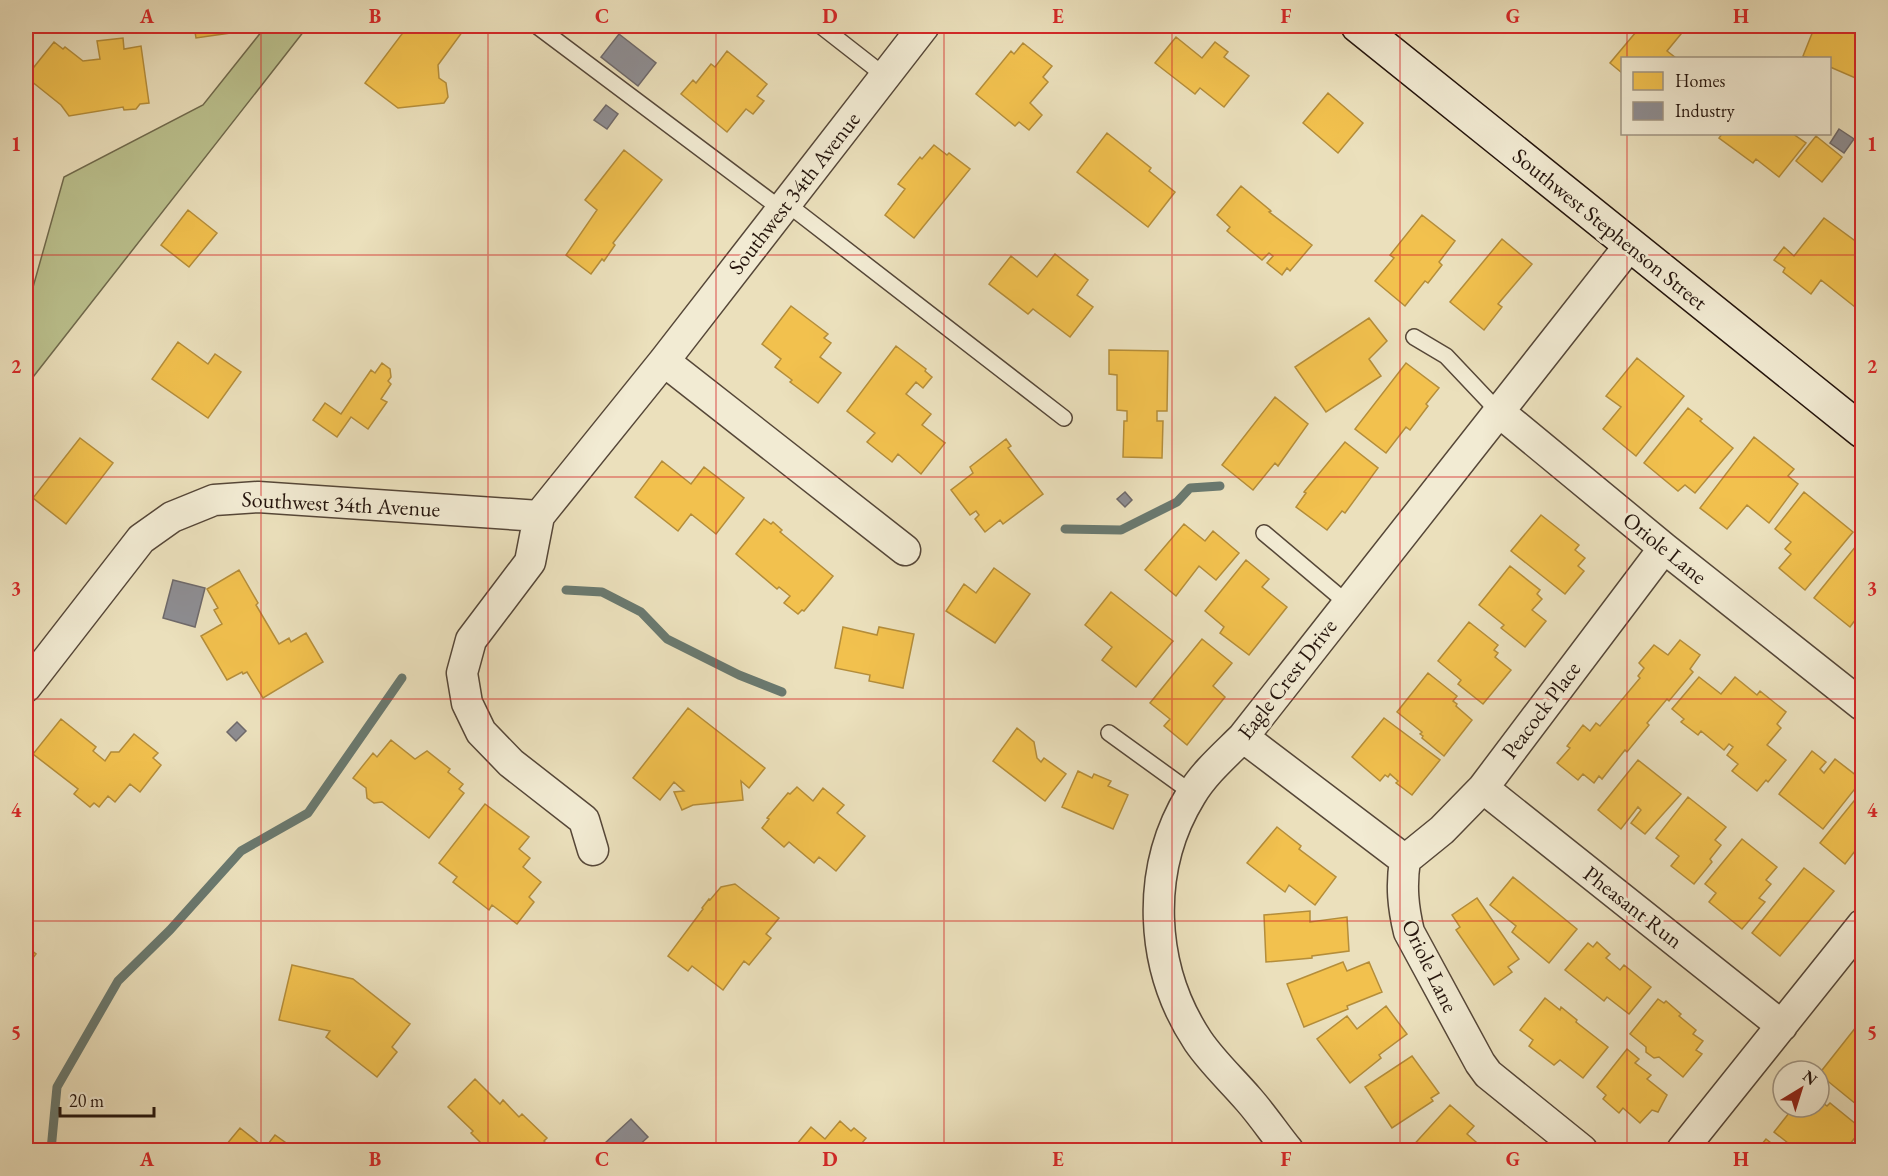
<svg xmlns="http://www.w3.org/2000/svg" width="1888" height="1176" viewBox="0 0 1888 1176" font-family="'EB Garamond',serif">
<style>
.green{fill:#bbc18e;stroke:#706a4d;stroke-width:1.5}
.homes{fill:#f2c14e;stroke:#b48d3a;stroke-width:1.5}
.industry{fill:#8d8d92;stroke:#6e696a;stroke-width:1.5}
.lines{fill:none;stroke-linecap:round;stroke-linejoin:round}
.stream{stroke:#6a796f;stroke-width:9}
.lane-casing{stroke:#564738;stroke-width:18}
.street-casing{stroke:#564738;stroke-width:33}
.secondary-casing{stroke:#24140c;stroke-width:36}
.lane{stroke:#f2ebd3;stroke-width:15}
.street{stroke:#f2ebd3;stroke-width:30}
.secondary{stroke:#f2ebd3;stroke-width:33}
.grid{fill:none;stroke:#d62828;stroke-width:1.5;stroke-opacity:0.55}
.labels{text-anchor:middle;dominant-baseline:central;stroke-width:6;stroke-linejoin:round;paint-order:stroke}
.street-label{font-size:22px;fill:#24140c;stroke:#f2ebd3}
.neatline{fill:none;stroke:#d62828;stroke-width:2}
.grid-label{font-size:20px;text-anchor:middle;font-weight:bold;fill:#d62828}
</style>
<rect width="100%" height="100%" fill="#ebe0bc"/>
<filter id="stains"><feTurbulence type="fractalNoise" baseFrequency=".00333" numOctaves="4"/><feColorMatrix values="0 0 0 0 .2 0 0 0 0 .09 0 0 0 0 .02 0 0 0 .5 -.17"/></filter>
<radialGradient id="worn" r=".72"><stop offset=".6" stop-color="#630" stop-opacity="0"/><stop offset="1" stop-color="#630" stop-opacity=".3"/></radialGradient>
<path class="green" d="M266 26H308L26 386V312L64 177 203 105Z"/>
<path class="homes" d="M194 26H243L244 31 196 38Z
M400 26H456L463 31 438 65 439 78 446 83 448 97 444 103 398 108 365 83 402 34 397 30Z
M1641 26H1683L1686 28 1667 51 1676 58H1622V73L1610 63Z
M1815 26H1862V73L1860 80 1830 67V58H1809L1803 56Z
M1176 37 1202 58 1215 42 1228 52 1224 57 1249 76 1224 107 1200 88 1195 94 1155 63Z
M123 38 124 49 141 46 149 103 140 104 136 109 124 110 123 107 69 116 61 105 26 77 54 42 63 49 65 47 83 61 100 59 97 41Z
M1023 43 1052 66 1043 77 1048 82 1030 103 1042 115 1029 130 1019 122 1015 126 976 94 1011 51 1014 54Z
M727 51 767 84 757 96 764 101 753 114 746 109 727 132 681 94 693 80 696 83 711 64 715 67Z
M1328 93 1363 123 1338 153 1303 123Z
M1107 133 1151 168 1149 171 1175 192 1148 227 1077 172Z
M1722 134H1793L1806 143 1779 177 1756 159 1753 163 1719 138Z
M1816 136 1842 157 1822 182 1796 161Z
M934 145 947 155 949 153 970 169 914 238 885 215 905 189 898 184 920 157 922 159Z
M624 150 662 180 613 243 615 245 604 261 602 259 591 274 566 255 597 210 585 200Z
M1241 186 1271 211 1269 212 1312 245 1290 271 1287 268 1282 275 1267 263 1273 256 1269 253 1262 260 1227 231 1230 227 1217 215Z
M188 210 217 233 189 267 161 245Z
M1422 215 1455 241 1439 262 1442 265 1428 283 1425 281 1405 306 1375 281 1394 258 1390 255Z
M1824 218 1862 246V298L1855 307 1821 280 1811 294 1783 272 1785 268 1774 260 1784 247 1794 256Z
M1502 239 1532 264 1498 304 1502 307 1484 330 1450 302Z
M1055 254 1088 280 1077 295 1093 307 1070 337 1033 309 1028 314 989 284 1011 256 1037 277Z
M791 306 828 334 824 338 831 343 820 357 841 373 818 403 790 382 792 380 775 367 781 359 762 344Z
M1369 318 1387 341 1369 359 1381 376 1326 412 1295 367Z
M178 342 208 364 215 354 241 372 208 418 152 379Z
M896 346 926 369 925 371 932 377 923 388 916 382 906 394 931 414 922 425 945 443 921 474 898 454 892 462 867 442 875 433 847 411Z
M1109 350 1168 351 1167 411H1157V421H1163L1162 458 1123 457 1124 421H1127V411L1117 410V375L1109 374Z
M1637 358 1684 396 1636 456 1603 429 1621 407 1606 396Z
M382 363 390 369 391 377 388 381 391 384 381 399 387 402 368 429 351 417 337 437 313 420 325 403 341 414 371 370 375 373Z
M1406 363 1439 388 1426 404 1428 406 1410 430 1406 427 1386 453 1355 429Z
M1275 397 1308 424 1278 466 1275 463 1253 490 1222 465Z
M1688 408 1702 419 1700 421 1733 448 1695 493 1685 485 1678 491 1644 463Z
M1754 437 1794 469 1788 476 1798 484 1769 523 1747 505 1727 529 1700 508Z
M80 438 113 463 66 524 33 498Z
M1006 439 1011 446 1008 448 1043 494 1003 524 1000 520 985 532 975 519 979 515 976 511 970 515 951 490 973 473 970 467Z
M1345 442 1378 468 1345 513 1342 511 1327 530 1296 507 1306 493 1304 492Z
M662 461 691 484 704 467 744 498 716 534 691 514 678 531 635 497Z
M1804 492 1853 532 1805 590 1779 568 1791 554 1785 549 1791 542 1775 529Z
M1541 515 1579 545 1575 550 1585 558 1578 566 1584 571 1565 594 1511 551Z
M764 519 771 524 773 522 782 530 780 532 833 576 804 611 802 610 798 614 784 603 790 596 779 587 777 589 736 554Z
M1184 524 1205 541 1213 531 1239 553 1216 580 1199 566 1176 596 1145 570Z
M1860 541 1862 543V625L1856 619 1850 627 1814 598Z
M1246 560 1269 579 1262 587 1287 607 1249 655 1220 633 1224 627 1205 611Z
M1510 566 1540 590 1537 594 1542 599 1532 610 1546 621 1525 647 1501 628 1504 625 1479 605Z
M994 568 1030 594 995 643 946 611 964 584 976 593Z
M239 570 258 603 256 605 279 644 289 638 291 642 306 633 323 662 263 698 247 672 243 674 242 672 227 680 201 636 222 624 214 610 218 608 207 589Z
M1111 592 1173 641 1136 687 1102 660 1112 647 1085 625Z
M1469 622 1498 645 1494 650 1498 653 1495 657 1511 670 1483 704 1458 684 1461 680 1438 661Z
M843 627 877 635 879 627 914 634 903 688 869 681 870 675 835 668Z
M1202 639 1232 663 1213 686 1225 697 1187 745 1164 726 1170 719 1150 703Z
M1680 640 1700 655 1690 669 1693 672 1669 701 1667 699 1647 723 1649 725 1627 752 1625 750 1602 779 1599 776 1594 783 1583 774 1578 780 1557 763 1570 748 1567 746 1583 725 1590 731 1596 723 1600 726 1640 678 1638 676 1644 668 1639 663 1654 645 1668 655Z
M1428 673 1457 696 1453 701 1457 704 1456 706 1472 720 1444 756 1422 738 1423 736 1420 734 1422 732 1397 712Z
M1699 677 1721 694 1735 677 1757 695 1760 691 1786 712 1777 724 1781 728 1767 745 1786 760 1768 782 1766 780 1757 791 1732 771 1738 764 1727 755 1733 747 1729 744 1724 750 1701 731 1698 735 1681 722 1684 719 1672 709Z
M688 708 765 768 749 788 741 781 743 800 693 805 682 810 674 792 684 791 674 782 660 800 633 778Z
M1384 718 1440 760 1412 795 1396 783 1398 781 1390 774 1388 777 1385 775 1380 781 1352 757Z
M61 719 96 747 93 751 105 761 111 752H119L134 734 158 753 153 758 161 765 140 792 130 784 115 802 108 796 99 807 94 803 90 807 74 794 78 789 33 754Z
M1017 728 1034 742 1037 758 1041 762 1044 758 1066 774 1045 801 993 761Z
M391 740 415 759 427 751 450 769 448 772 463 784 459 789 464 793 429 838 382 802 374 803 367 798 366 788 353 778 373 753 377 757Z
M1812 751 1826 762 1820 769 1824 773 1835 759 1862 780 1823 829 1779 794Z
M1638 760 1681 794 1645 834 1631 823 1641 810 1638 807 1621 829 1598 810Z
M1078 771 1092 778 1094 774 1111 781 1108 786 1128 795 1113 829 1062 807Z
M797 787 813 801 823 788 844 805 837 813 865 836 836 871 819 857 814 863 789 842 784 847 762 828 769 819 767 818 788 793 790 794Z
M1862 791V842L1845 864 1820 843Z
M1688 797 1726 827 1715 840 1721 845 1710 859 1712 862 1694 884 1671 866 1679 856 1656 838Z
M485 804 529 837 519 849 530 858 523 867 541 882 529 897 534 902 517 924 492 905 489 910 453 882 457 877 439 863Z
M1277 827 1301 846 1299 849 1336 877 1315 905 1289 885 1285 892 1247 863Z
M1742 839 1777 867 1766 880 1771 884 1759 898 1765 902 1742 929 1709 902 1716 893 1705 884Z
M1804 868 1834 891 1780 956 1752 933Z
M1513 877 1577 929 1549 963 1512 932 1516 926 1490 905Z
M735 884 779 918 766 934 771 938 749 965 744 961 723 990 692 966 688 971 668 956 703 909 702 908 709 899 710 900 721 887Z
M1477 898 1519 959 1508 967 1512 972 1494 985 1456 930 1460 927 1452 915Z
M1310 911V922L1347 917 1349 951 1312 956V958L1266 962 1264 915Z
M1597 942 1610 954 1606 958 1620 970 1624 965 1651 987 1629 1014 1607 997 1604 1001 1565 970 1588 943 1593 947Z
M26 946 36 954 26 967Z
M1343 962 1347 971 1369 962 1382 992 1347 1006 1348 1009 1304 1027 1287 984Z
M292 965 353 979 410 1024 392 1047 397 1052 377 1077 326 1037 330 1031 279 1020Z
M1545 998 1560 1010 1561 1007 1577 1020 1576 1022 1608 1047 1583 1078 1560 1060 1554 1065 1529 1046 1533 1040 1520 1030Z
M1658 999 1664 1003 1666 1001 1681 1014 1679 1016 1696 1030 1693 1034 1703 1041 1696 1050 1702 1054 1683 1077 1659 1057 1654 1058 1646 1052V1047L1630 1034Z
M1386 1006 1407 1034 1379 1055 1381 1058 1350 1083 1317 1039 1347 1016 1357 1029Z
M1856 1027 1862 1032V1109L1819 1074Z
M1627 1049 1639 1059 1635 1063 1651 1075 1647 1079 1667 1095 1658 1112 1652 1110 1640 1123 1623 1108 1619 1113 1603 1099 1606 1095 1597 1087Z
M1412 1056 1439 1093 1431 1098 1433 1101 1392 1128 1365 1087Z
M475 1079 500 1104 503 1100 519 1117 522 1114 547 1138 544 1141 553 1150H488L471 1133 473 1131 448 1107Z
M1819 1100 1827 1106 1830 1103 1862 1129 1845 1150H1797L1774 1132 1793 1108 1797 1111 1801 1107H1819Z
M1450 1105 1474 1126 1467 1134 1485 1150H1409Z
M840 1121 851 1131 854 1128 866 1138 858 1148 862 1150H804L797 1144 811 1127 825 1139Z
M240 1128 265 1148 275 1135 296 1150H222Z
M1766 1139 1780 1150H1757Z"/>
<path class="industry" d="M619 34 656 63 638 86 601 57Z
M606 105 618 114 607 129 594 120Z
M1839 129 1854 139 1844 153 1830 143Z
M1125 492 1132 500 1125 507 1117 499Z
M173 580 205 588 195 627 163 618Z
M237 722 246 731 236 741 227 732Z
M631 1119 648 1137 634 1150H611L604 1144Z"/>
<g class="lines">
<path class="stream" d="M1065 529 1121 530 1177 502 1190 488 1220 486
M566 590 602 592 641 612 667 639 739 675 782 692
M51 1150 57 1087 118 981 170 930 241 851 308 813 402 678"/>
<defs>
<path id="lane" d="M537 26 781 209
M821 26 885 76
M786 203 1064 418
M1414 337 1446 356 1498 411
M1264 533 1347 603
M1109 733 1192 793"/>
<path id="street" d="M664 361 905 550
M1498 411 1664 548 1862 705
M26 687 141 539 172 517 214 500 258 497 539 516
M1243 737 1405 860C1401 886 1403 907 1409 932L1480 1063 1488 1074 1582 1150
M1483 788 1782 1026
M593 850 584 820 511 763 481 732 467 703 462 673 471 640 530 562 539 516 664 361 924 26
M1405 860 1442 830 1483 788 1664 548
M1288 1150C1275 1134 1263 1116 1249 1100 1232 1080 1213 1063 1198 1041 1149 967 1145 870 1191 795 1204 773 1225 755 1243 737L1630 245
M1682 1150 1862 925"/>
<path id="secondary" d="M1358 26 1862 431"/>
</defs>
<use href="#lane" class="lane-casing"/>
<use href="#street" class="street-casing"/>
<use href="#secondary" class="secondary-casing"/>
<use href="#lane" class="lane"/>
<use href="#street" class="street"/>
<use href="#secondary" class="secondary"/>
</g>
<path class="grid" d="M261 26V1150M488 26V1150M716 26V1150M944 26V1150M1172 26V1150M1400 26V1150M1627 26V58M1627 134V1150M26 255H1862M26 477H1862M26 699H1862M26 921H1862"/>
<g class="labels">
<g class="street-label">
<text transform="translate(794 193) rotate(-52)">Southwest 34th Avenue</text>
<text transform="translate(1610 229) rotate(39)">Southwest Stephenson Street</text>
<text transform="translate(341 504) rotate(3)">Southwest 34th Avenue</text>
<text transform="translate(1665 548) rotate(39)">Oriole Lane</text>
<text transform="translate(1287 679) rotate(-52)">Eagle Crest Drive</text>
<text transform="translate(1541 710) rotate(-53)">Peacock Place</text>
<text transform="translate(1633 907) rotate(38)">Pheasant Run</text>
<text transform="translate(1430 966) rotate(64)">Oriole Lane</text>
</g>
</g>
<rect width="1888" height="1176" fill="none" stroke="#ebe0bc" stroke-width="66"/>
<rect x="1621" y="57" width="210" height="78" fill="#f2ebd3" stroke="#a09583" stroke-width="1.5"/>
<rect x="1633" y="72" width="30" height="18" fill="#f2c14e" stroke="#a09583" stroke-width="1.5"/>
<text x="1675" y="87" font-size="18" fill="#24140c">Homes</text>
<rect x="1633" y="102" width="30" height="18" fill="#8d8d92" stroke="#a09583" stroke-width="1.5"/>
<text x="1675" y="117" font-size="18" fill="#24140c">Industry</text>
<g transform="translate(1801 1089) rotate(38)"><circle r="28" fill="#f2ebd3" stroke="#a09583" stroke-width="1.5"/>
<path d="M0-4.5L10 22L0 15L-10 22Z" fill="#8f2418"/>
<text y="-9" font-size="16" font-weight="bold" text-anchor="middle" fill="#24140c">N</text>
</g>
<path d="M60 1107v9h94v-9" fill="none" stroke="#24140c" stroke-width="3"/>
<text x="69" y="1107" font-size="18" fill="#24140c" stroke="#f2ebd3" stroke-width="4.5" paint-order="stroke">20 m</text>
<rect x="33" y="33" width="1822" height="1110" class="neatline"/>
<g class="grid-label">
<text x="147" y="23">A</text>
<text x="375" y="23">B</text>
<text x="602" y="23">C</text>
<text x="830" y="23">D</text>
<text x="1058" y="23">E</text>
<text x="1286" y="23">F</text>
<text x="1513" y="23">G</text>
<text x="1741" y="23">H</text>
<text x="16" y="151">1</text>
<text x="1872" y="151">1</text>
<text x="16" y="373">2</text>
<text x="1872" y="373">2</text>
<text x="16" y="595">3</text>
<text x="1872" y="595">3</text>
<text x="16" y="817">4</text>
<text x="1872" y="817">4</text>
<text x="16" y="1039">5</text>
<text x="1872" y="1039">5</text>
<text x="147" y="1166">A</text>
<text x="375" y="1166">B</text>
<text x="602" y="1166">C</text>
<text x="830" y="1166">D</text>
<text x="1058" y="1166">E</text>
<text x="1286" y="1166">F</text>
<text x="1513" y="1166">G</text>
<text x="1741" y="1166">H</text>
</g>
<rect width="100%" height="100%" filter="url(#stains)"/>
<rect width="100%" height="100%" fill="url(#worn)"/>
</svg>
